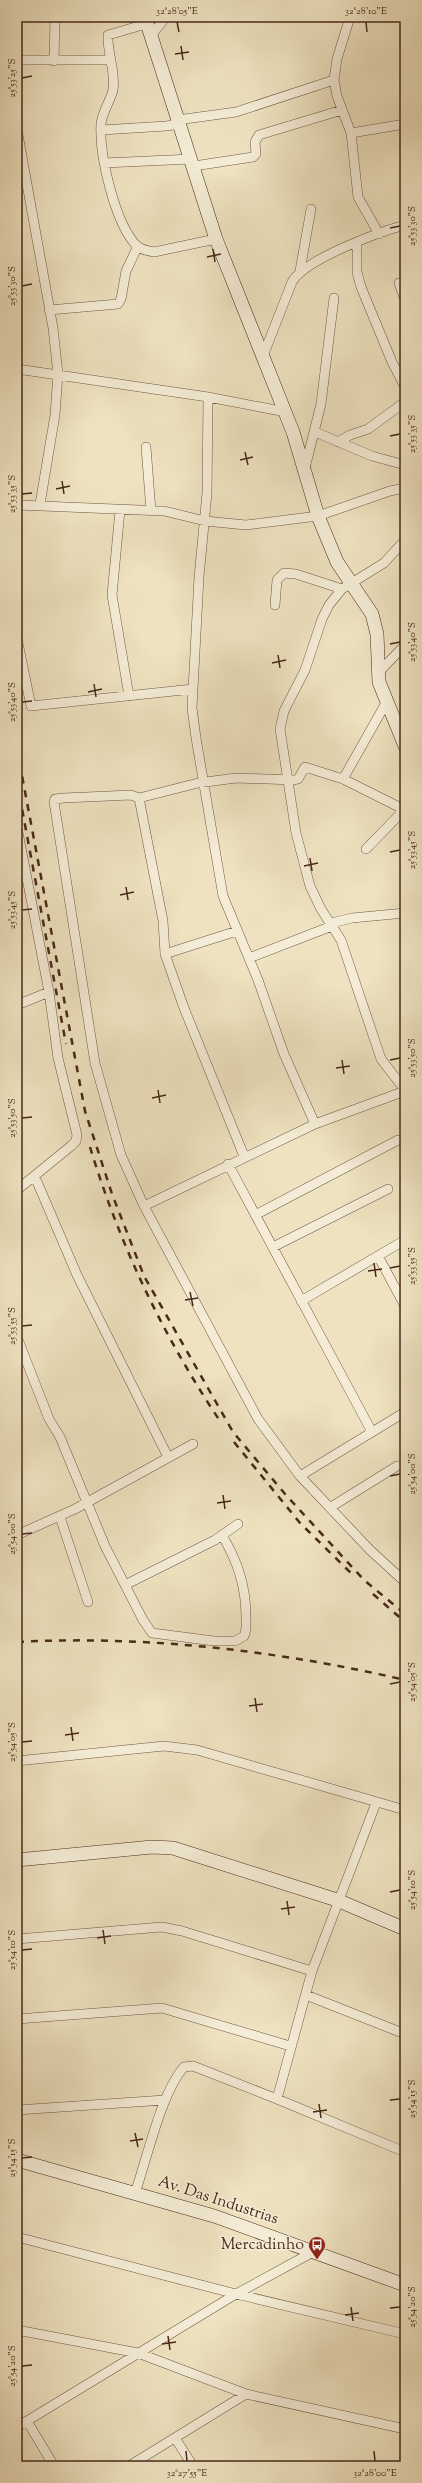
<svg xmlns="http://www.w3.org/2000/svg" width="422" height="2483" viewBox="0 0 422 2483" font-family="'Sorts Mill Goudy',serif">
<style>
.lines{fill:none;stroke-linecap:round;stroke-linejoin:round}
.street-casing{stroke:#725643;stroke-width:10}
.secondary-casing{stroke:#492819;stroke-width:14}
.street{stroke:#f4ecd6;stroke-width:9}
.secondary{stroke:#f4ecd6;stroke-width:13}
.rail{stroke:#492819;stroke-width:2.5;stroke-dasharray:7 7;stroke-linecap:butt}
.ticks{fill:none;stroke:#492819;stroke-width:1.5}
.labels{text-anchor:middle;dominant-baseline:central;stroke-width:3;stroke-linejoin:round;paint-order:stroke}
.street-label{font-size:16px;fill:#492819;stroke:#f4ecd6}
.poi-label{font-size:16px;fill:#492819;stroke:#f4ecd6;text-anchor:end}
.neatline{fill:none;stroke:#492819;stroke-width:1.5}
.ticks-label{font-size:10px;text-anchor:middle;fill:#492819}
</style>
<rect width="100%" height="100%" fill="#eee2c0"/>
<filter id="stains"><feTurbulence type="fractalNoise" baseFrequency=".005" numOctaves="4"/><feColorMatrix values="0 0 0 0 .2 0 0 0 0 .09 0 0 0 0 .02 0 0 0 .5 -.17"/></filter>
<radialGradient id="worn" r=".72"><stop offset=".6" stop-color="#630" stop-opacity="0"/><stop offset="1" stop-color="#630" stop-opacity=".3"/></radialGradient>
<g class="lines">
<defs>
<path id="street" d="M350 17 337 59 334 80 337 96 351 133 358 197 379 234
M146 24 108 35C107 53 116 72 113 90 110 102 102 112 101 124 99 155 115 224 137 246 142 250 148 251 154 252L216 239
M150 37 166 17
M17 60H110
M54 61 55 17
M17 129 53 328 58 374 55 415 40 504
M102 130 166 126 173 125 177 120 236 112 334 80
M351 133 405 124
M104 163 192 159
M194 166 253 157 256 154 255 142 259 135 342 110
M357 244V272L361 287 392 362 405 387
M300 271 311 209
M399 283 405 300
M49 310 118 304 121 299 126 271 138 246
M263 356 292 282C305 259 379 232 405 225
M17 369 208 397 286 412
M208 397 207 493 199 577 192 708 196 738 223 896 258 980 284 1054 315 1124
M315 432 372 456 405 465
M338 442 350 435 368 429 405 402
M146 447 151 511
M305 468 321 404 334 298
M17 505 164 511 205 521 246 525 318 516 390 491 405 488
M120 510 112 595 129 696
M405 540 384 563 342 589 329 605 322 619 305 670 284 711 280 729 296 833 310 886 321 909 341 940 381 1059 405 1090
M275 605 277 580 284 573 296 574 342 589
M17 638 31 706 193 689
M378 673 405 645
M343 779 386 703
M139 798 163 921 165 954 184 1008 244 1156
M405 810 343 779 305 767 298 779 294 780 236 778 198 783 139 798 131 795 64 798 55 799 54 802 95 1063 121 1155 144 1206 258 1419 300 1476 370 1550 405 1582
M17 827 49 992 58 1058 77 1135 76 1141 71 1146 17 1190
M366 849 404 810
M331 923 352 918 405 913
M165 954 237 931
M249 958 332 926
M17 1005 49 992
M228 1164 372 1432
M35 1177 77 1275 168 1457
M144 1206 315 1124 405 1091
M255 1215 398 1140
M273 1247 388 1189
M378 1256 405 1306
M301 1301 405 1240
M17 1337 49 1419 60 1437 105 1546 143 1620 152 1633 214 1641H235L244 1636C247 1630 246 1624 246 1617 246 1587 238 1562 222 1535
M300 1476 405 1412
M331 1507 397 1466
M60 1517 88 1602
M17 1535 75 1509 193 1444
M125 1585 215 1540 238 1524
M17 1761 164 1746 197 1750 405 1810
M17 1939 162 1927 182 1931 312 1971
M306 1995 405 2034
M17 2019 162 2008 290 2046
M277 2099 312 1971 376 1803
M17 2110 165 2100
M135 2193C147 2159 161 2093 184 2067L193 2066 277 2099 405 2152
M17 2237 236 2294 405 2334
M17 2330 138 2353 246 2394 405 2429
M27 2421 54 2466
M17 2427 236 2294 313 2252
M175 2438 193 2466
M129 2466 246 2394"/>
<path id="secondary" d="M145 17 216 239 293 432 318 516 337 562 372 614 377 634 379 682 405 746
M17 1860 152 1847 173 1848 337 1900 405 1929
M17 2160 214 2216 405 2285"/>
</defs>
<use href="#street" class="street-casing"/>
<use href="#secondary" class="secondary-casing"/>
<use href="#street" class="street"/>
<use href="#secondary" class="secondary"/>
<path class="rail" d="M17 749 85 1111 112 1194 144 1276 233 1432 285 1494 364 1580 405 1614
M17 782 66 1044
M90 1147C120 1246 164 1338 222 1424
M234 1442 300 1523 354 1576
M373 1594 405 1622
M17 1642C146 1635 280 1651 405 1680"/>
</g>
<path class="ticks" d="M177 22 179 32M366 22 367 32M181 46 183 60M175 54 189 52M22 78 32 76M390 228 400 226M213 249 215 262M207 257 221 254M22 286 32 284M390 436 400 434M245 452 248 465M240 460 253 457M62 481 64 494M56 489 70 486M22 494 32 493M390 644 400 642M278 655 280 668M272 663 286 660M94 684 96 697M88 692 102 689M22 702 32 701M390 852 400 850M310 858 312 871M304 866 318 863M126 887 128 900M120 895 134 892M22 910 32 909M342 1060 344 1074M390 1060 400 1058M336 1068 350 1066M158 1090 160 1103M152 1098 166 1095M22 1118 32 1117M374 1263 376 1277M390 1268 400 1266M368 1271 382 1269M190 1292 193 1306M185 1300 198 1298M22 1326 32 1325M390 1476 400 1474M223 1495 225 1509M217 1503 231 1501M22 1534 32 1533M390 1684 400 1682M255 1698 257 1712M249 1706 263 1704M71 1727 73 1741M65 1735 79 1733M22 1742 32 1741M390 1892 400 1890M287 1901 289 1915M281 1909 295 1907M103 1930 105 1944M97 1938 111 1936M22 1950 32 1949M390 2100 400 2099M319 2104 321 2118M313 2112 327 2110M135 2133 138 2147M130 2141 143 2139M22 2158 32 2157M351 2307 353 2321M390 2308 400 2307M345 2315 359 2313M168 2336 170 2350M162 2344 176 2342M22 2366 32 2365M186 2451 187 2461M374 2451 375 2461"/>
<defs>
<symbol id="bus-pin" viewBox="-11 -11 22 30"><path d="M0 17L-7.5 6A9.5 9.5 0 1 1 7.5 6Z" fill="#8f2418" stroke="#f4ecd6"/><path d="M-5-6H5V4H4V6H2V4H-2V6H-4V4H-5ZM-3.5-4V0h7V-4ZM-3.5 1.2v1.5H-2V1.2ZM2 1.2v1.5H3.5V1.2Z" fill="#fff"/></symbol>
</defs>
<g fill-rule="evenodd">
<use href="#bus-pin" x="307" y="2235" width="20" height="27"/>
</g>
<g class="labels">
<g class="street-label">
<text transform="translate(218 2201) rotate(18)">Av. Das Industrias</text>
</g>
<g class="poi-label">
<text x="304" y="2245">Mercadinho</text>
</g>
</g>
<rect width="422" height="2483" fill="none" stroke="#eee2c0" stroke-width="44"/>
<rect x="22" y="22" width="378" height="2439" class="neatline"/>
<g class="ticks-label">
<text x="177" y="14">32°28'05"E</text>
<text x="366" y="14">32°28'10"E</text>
<text transform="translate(11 78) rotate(-90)" y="4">25°53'25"S</text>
<text transform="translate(411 226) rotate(-90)" y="4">25°53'30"S</text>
<text transform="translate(11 286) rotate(-90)" y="4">25°53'30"S</text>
<text transform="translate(411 434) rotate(-90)" y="4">25°53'35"S</text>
<text transform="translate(11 494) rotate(-90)" y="4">25°53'35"S</text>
<text transform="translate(411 642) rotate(-90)" y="4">25°53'40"S</text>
<text transform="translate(11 702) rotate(-90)" y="4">25°53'40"S</text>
<text transform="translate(411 850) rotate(-90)" y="4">25°53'45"S</text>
<text transform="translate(11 910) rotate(-90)" y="4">25°53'45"S</text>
<text transform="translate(411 1058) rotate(-90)" y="4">25°53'50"S</text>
<text transform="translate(11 1118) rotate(-90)" y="4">25°53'50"S</text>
<text transform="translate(411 1266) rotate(-90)" y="4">25°53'55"S</text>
<text transform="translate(11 1326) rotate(-90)" y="4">25°53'55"S</text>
<text transform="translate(411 1474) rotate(-90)" y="4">25°54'00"S</text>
<text transform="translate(11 1534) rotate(-90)" y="4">25°54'00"S</text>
<text transform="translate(411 1682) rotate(-90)" y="4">25°54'05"S</text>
<text transform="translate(11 1742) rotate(-90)" y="4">25°54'05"S</text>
<text transform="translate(411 1890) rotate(-90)" y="4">25°54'10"S</text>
<text transform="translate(11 1950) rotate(-90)" y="4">25°54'10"S</text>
<text transform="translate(411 2099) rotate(-90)" y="4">25°54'15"S</text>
<text transform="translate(11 2158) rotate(-90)" y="4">25°54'15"S</text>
<text transform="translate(411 2307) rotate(-90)" y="4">25°54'20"S</text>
<text transform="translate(11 2366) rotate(-90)" y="4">25°54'20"S</text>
<text x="187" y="2476">32°27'55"E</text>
<text x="375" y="2476">32°28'00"E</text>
</g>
<rect width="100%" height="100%" filter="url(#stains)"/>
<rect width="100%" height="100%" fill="url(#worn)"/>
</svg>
